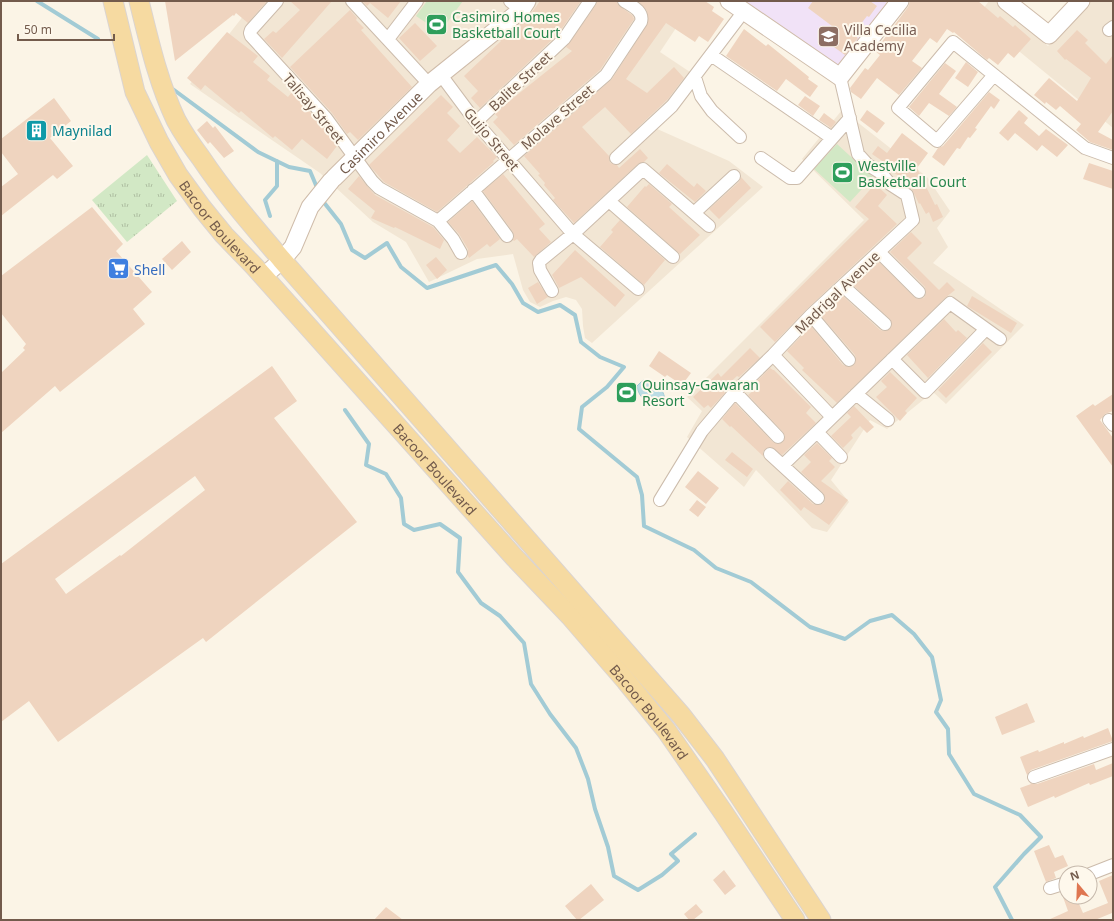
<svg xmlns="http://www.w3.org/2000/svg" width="1114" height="921" viewBox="0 0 1114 921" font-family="'Noto Sans',sans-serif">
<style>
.residential{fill:#f2e6d4}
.education{fill:#f1e2f7}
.grass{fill:url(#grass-tufts)}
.park{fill:#d2e8c5}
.water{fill:#bbdce4;stroke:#a2cbd5}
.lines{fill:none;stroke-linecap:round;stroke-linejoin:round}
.stream{stroke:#a2cbd5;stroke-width:4}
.building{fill:#efd4bf;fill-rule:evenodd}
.street-casing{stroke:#ccbcac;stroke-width:14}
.secondary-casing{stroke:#cfbcaa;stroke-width:19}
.primary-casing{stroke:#dbd4d0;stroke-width:21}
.street{stroke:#fff;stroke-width:12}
.secondary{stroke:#fff;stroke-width:17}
.primary{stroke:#f6daa1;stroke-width:19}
.labels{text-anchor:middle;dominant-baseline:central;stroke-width:4;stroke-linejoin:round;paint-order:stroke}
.leisure-label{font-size:14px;fill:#27864d;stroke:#fef8ec;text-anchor:start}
.education-label{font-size:14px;fill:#785e54;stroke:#fef8ec;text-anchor:start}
.street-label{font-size:14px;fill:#735b4c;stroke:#fef8ec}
.culture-label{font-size:14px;fill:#0d838f;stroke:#fef8ec;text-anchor:start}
.shop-label{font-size:14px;fill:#366cbe;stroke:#fef8ec;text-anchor:start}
</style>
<defs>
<pattern id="grass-tufts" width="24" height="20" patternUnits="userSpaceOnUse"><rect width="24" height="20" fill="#d2e8c5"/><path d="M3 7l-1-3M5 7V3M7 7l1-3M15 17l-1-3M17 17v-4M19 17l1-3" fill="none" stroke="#afbfa2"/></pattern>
</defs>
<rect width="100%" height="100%" fill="#fbf4e6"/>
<path class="residential" d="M255 1H694L660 52 690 72 655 128 729 161 763 187 592 343 585 338 583 326 582 309 576 300 566 297 553 301 540 307 530 302 523 290 513 254 477 259 429 282 406 242 373 222 320 173 190 84Z
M989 1H995L1048 46 1091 1H1113V128L977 17Z
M842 110 927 177 950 211 937 228 948 247 933 263 1024 325 946 404 933 392 887 429 870 420 831 480 849 502 827 532 812 528 756 470 744 487 687 437 702 411 687 397 864 220 802 159Z"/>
<path class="education" d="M741 1H884L890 5 839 69Z"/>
<path class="grass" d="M147 155 177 201 127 242 92 200Z"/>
<path class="park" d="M427 1H463L440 32 416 16Z
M837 144 873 177 850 202 814 169Z"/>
<path class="water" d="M643 380C659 382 662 387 666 402L661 406C648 402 639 400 637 386Z"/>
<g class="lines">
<path class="stream" d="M37 1 98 39
M170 87 258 152 289 167 310 171 318 190
M322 200 341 224 352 250 365 258 387 243 401 267 427 288 496 265 512 284 523 303 538 312 560 305 575 315 581 342 600 357 624 367 607 387 582 407 579 429 637 477 642 495 644 526 694 550 716 568 751 582 810 627 845 639 870 621 892 615 914 634 932 657 941 700 936 712 948 729 949 754 974 794 1020 815 1041 837 1024 854 995 887 1012 920
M270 216 265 200 277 186V161
M345 410 369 444 366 465 386 474 401 498 404 524 414 530 440 524 460 538 458 572 481 603 500 616 524 643 531 684 550 714 576 748 588 779 595 809 608 847 614 876 638 890 662 875 678 861 671 854 695 834"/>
</g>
<path class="building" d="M165 1H267L248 23 236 13 234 16 233 15 175 61Z
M290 1H332L282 58 264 39 273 31 276 33 300 10Z
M362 1H401L388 18 370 3 367 6Z
M540 1H581L558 34 480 108 471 98 478 91 464 76 501 41 500 40 527 19Z
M597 1H617L618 5 632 15 634 19 600 70 514 145 493 122 498 117 495 114 507 103 572 51 566 47 596 5Z
M638 1H705L714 7 712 11 724 19 708 42 699 36 695 42 666 23 626 79 647 93 674 67 684 78 668 99 631 134 605 107 582 127 609 156 610 163 617 165 619 168 640 149 648 158 644 162 638 164 574 223 553 200 555 198 544 185 545 183 538 175 540 174 524 156 612 79 648 23 647 11Z
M813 1H870L877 6 869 17 867 16 853 34 858 38 845 55 827 42 836 29 808 8Z
M910 1H978L998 18 1000 16 1013 27 1015 25 1031 39 1014 58 1008 53 998 65 989 58 987 60 954 32 953 33 947 29 937 43 930 38 912 61 922 68 899 95 877 78 861 99 851 92 850 88 865 68 868 70 880 55 875 51 908 7Z
M350 10 357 18 356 20 364 28 361 30 412 87 358 140 350 132 347 134 332 113 290 67Z
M415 23 437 46 420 61 399 38Z
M744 29 766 46 768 44 809 77 808 79 818 86 810 97 786 79 777 91 726 56Z
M1077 30 1088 40 1085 43 1106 64 1113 55V111L1098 132 1113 140V150L1090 142 1076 130 1081 124 1060 106 1056 110 1046 102 1045 104 1034 95 1049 78 1077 101 1091 78 1066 59 1065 60 1057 51Z
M227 32 258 56 253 62 270 76 267 80 288 97 292 92 320 123 337 146 327 159 302 139 292 150 275 136 273 138 241 111 239 113 205 85 201 90 187 78Z
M966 62 978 72 968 87 955 78Z
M945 63 956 71 939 94 957 107 949 116 929 103 919 116 909 107Z
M989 92 1000 100 994 109 991 106 975 128 977 129 970 138 968 137 960 149 957 148 944 166 932 157 938 148 943 146Z
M441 95 453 107 447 113 460 126 447 140 460 153 477 137 497 157 493 161 494 162 437 212 384 182 369 165Z
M805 96 820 106 813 116 798 105Z
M54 98 71 121 50 138 73 166 57 179 53 175 1 216V187L18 174 1 152V139Z
M867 110 885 123 877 133 860 120Z
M1019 110 1028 118 1024 123 1039 136 1046 129 1068 145 1057 157 1042 145 1037 151 1015 133 1008 141 999 133Z
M824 113 836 122 831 128 819 120Z
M207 121 213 128 215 126 234 151 224 158 210 142 208 144 197 130Z
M902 133 928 153 917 168 935 205 937 204 943 217 933 222 929 212 926 214 920 203 919 204 911 187 902 180 903 179 889 169 891 167 872 154 878 146 887 153Z
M1089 163 1113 171V189L1083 179Z
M667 164 694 187 697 183 706 191 695 202 659 173Z
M503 174 545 224 539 229 551 242 534 257 517 239 514 241 513 240 514 236 513 232 483 191Z
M359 176 367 186 375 195 433 227 444 240 440 249 395 227 394 228 371 218 375 211 348 189Z
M741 177 751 188 719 219 709 209 739 182Z
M649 184 672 204 669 207 700 235 680 254 627 207 645 186 646 187Z
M875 184 887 195 878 206 897 224 806 310 775 342 760 327 869 219 855 207Z
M472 201 500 239 490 247 487 244 469 258 468 256V249L459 234 448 222Z
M92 207 123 244 116 251 152 292 133 309 145 324 60 392 55 386 1 433V373L25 350 23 348 26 344 1 313V276Z
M620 220 665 260 644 285 600 247 613 232 611 230Z
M911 232 922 243 907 258 939 290 947 282 955 290 945 298 837 403 802 370 804 368 787 351 811 326 843 365 850 367 854 365 856 359 855 355 821 316 843 296 880 330 884 331 890 329 892 325 890 319 854 286 879 262 914 297 917 299 924 298 926 294 925 287 890 252Z
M182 241 191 252 172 270 162 259Z
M575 250 625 295 615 307 581 277 559 288 552 275Z
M436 257 447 270 437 279 426 265Z
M538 282 548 297 537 304 528 288Z
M972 296 1017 323 1011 333 967 306Z
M944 319 956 332 958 330 967 338 928 378 907 355Z
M983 343 992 352 946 398 938 390Z
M750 348 760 358 739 377 737 376 722 390 725 393 711 408 708 405 704 408 693 397 718 373 721 377Z
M659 351 691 373 682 385 667 375 665 377 649 366Z
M272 366 297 401 274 418 357 522 206 642 203 638 58 742 29 701 1 722V564ZM195 476 205 490 121 556 120 555 66 594 55 579Z
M770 368 773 370H774L811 407 806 413 816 423 782 455 771 447 765 449 763 452V456L731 426 730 427 722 419 735 403 773 442 779 444 783 442 785 436 783 432 748 395 753 391 750 388Z
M890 372 917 398 905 411 907 413 900 421 876 397 887 387 881 381Z
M1113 394V411L1105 414 1100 420 1113 438V467L1076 416 1093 404 1095 406Z
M854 406 874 427 867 433 860 426 851 435 853 438 843 448 831 436 851 417 847 413Z
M817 443 832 458 829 461 835 467 821 481 848 500 829 525 804 507 801 511 780 490 788 481 813 504 820 505 824 503 825 499 823 493 801 472 811 462 804 455Z
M732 452 753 469 747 477 725 460Z
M698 471 719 488 706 504 685 487Z
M697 500 706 507 698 517 689 510Z
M1027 703 1035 722 1002 735 995 717Z
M1108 728 1113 741 1031 770 1027 775 1020 757 1038 750 1039 752 1064 742V744L1083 736 1084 738Z
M1113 763V776L1090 785 1089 783 1055 798 1054 796 1028 807 1020 788 1031 784 1030 783 1037 784 1094 764 1096 770Z
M1049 845 1055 858 1063 855 1068 866 1054 872 1056 878 1046 882 1034 851Z
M724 870 736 886 725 895 713 880Z
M1113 875V915L1112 913 1095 920H1048L1068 911 1063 897H1076L1083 913 1108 903 1099 881Z
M591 884 604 900 579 920H577L565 906Z
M696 904 703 912 693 920H689L684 914Z
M386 907 403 920H374Z"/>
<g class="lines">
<defs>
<path id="street" d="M277 1 251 30 250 33 251 36 326 118 372 181 379 188 438 221 453 239 461 253
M352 1 429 84
M510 1 521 10
M1109 30 1113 27
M388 39 417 1
M711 55 832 138
M441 75 476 122 573 234 638 289
M994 75 937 141 898 108 953 42 1085 148 1113 158
M695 77 701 96 712 111 740 137
M476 122 564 39 590 1
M616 158 672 106 744 11
M761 158 790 178H797L850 118
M473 190 507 236
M609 201 673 257
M694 213 734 176
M438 221 606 75 641 22C644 11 632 6 624 1
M879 252 919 292
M843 286 885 324
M552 291 540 270 539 263 541 260 573 234 643 169 709 226
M811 315 849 360
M773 355 832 417
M892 359 925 392 986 329
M735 392 778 437
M856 394 888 420
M1109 420 1113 425
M817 432 841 457
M770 454 818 498
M783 465 950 303 1000 339
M660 500 702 431 735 392 773 355 811 315 913 220 907 195 890 184 881 173 868 165 858 154 840 77
M1034 777 1113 749
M1090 874 1113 865
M1050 888 1066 883"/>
<g id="secondary">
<path d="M729 1 840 77 900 1"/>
<path d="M1006 1 1049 35 1081 1"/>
<path id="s1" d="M334 178 429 84 521 10 527 1"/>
<path d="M264 276 282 260 293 247 310 207 331 181"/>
</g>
<g id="primary">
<path id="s2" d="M113 1 135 92 159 142 178 175 202 208 224 235 254 266 514 557 570 616 626 681 666 730 723 812 795 920"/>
<path d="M139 1C149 41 158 82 176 120 183 133 192 146 201 158 225 194 254 227 282 260L681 715 715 759 821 920"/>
</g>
</defs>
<use href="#street" class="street-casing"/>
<use href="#secondary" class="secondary-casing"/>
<use href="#primary" class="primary-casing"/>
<use href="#street" class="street"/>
<use href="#secondary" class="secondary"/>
<use href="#primary" class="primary"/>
</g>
<defs>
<symbol id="stadium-square" viewBox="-11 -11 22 22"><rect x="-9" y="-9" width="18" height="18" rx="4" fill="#2e9e5b" stroke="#fef8ec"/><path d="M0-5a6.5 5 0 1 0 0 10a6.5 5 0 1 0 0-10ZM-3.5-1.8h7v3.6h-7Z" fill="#fff"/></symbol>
<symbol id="school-square" viewBox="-11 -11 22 22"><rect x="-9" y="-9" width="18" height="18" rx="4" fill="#8d6e63" stroke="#fef8ec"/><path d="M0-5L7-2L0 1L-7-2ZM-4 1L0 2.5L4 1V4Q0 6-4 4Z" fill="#fff"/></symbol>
<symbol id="building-square" viewBox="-11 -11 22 22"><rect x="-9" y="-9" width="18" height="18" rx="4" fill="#0f9aa8" stroke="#fef8ec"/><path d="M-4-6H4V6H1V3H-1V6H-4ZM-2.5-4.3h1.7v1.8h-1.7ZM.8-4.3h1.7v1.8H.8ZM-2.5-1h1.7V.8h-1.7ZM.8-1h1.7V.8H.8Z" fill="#fff"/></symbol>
<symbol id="supermarket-square" viewBox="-11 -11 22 22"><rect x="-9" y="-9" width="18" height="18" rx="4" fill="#3f7fe0" stroke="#fef8ec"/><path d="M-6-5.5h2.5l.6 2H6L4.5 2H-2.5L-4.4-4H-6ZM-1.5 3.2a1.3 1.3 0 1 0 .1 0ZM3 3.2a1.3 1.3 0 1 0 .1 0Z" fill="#fff"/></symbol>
</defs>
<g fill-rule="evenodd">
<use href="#stadium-square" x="424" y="12" width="25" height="25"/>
<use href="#school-square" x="816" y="24" width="25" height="25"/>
<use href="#building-square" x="24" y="118" width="25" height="25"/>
<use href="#stadium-square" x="830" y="160" width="25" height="25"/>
<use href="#supermarket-square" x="106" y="256" width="25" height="25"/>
<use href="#stadium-square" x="614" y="380" width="25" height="25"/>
</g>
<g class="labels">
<g class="leisure-label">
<text x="452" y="16">Casimiro Homes<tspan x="452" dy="16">Basketball Court</tspan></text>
<text x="858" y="165">Westville<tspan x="858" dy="16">Basketball Court</tspan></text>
<text x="642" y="384">Quinsay-Gawaran<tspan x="642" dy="16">Resort</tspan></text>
</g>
<g class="education-label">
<text x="844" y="29">Villa Cecilia<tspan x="844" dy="16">Academy</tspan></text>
</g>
<g class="street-label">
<text transform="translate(520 81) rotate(-43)">Balite Street</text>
<text transform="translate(314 108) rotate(50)">Talisay Street</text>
<text transform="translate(557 117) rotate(-41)">Molave Street</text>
<text stroke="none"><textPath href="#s1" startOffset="65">Casimiro Avenue</textPath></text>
<text transform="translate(492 139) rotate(50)">Guijo Street</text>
<text stroke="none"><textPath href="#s2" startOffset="254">Bacoor Boulevard</textPath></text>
<text transform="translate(837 292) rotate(-44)">Madrigal Avenue</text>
<text stroke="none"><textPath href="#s2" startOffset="578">Bacoor Boulevard</textPath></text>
<text stroke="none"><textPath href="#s2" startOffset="902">Bacoor Boulevard</textPath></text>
</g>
<g class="culture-label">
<text x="52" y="130">Maynilad</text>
</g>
<g class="shop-label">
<text x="134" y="269">Shell</text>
</g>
</g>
<rect width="1114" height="921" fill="none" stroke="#735b4c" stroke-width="4"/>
<g transform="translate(1078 885) rotate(341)"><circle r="19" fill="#fef8ec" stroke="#c6b9ac"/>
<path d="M0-3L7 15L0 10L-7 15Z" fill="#df7651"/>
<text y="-6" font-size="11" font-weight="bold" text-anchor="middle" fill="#735b4c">N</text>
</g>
<path d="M18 34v6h96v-6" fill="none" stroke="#735b4c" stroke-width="2"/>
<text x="24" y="34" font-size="12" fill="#735b4c" stroke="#fef8ec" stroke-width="3" paint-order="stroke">50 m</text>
</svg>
